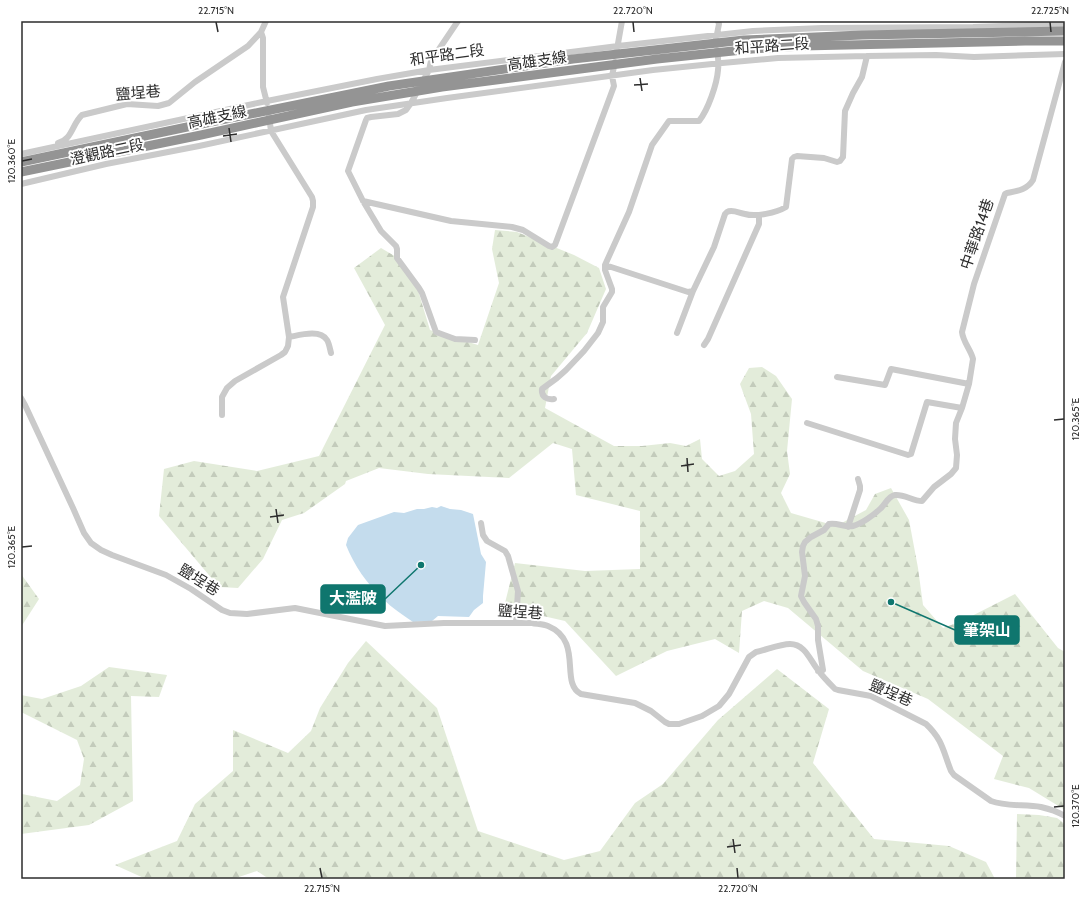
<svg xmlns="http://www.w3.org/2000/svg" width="1086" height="900" viewBox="0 0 1086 900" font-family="Cabin,'Noto Sans TC',sans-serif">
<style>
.forest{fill:url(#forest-firs)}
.water{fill:#c4dced}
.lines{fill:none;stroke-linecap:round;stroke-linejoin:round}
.minor{stroke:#cacaca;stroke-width:6}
.highway{stroke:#949494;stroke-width:9}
.ticks{fill:none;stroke:#2d2d2d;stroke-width:1.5}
.labels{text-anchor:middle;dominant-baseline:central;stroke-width:4;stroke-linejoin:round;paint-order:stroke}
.street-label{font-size:15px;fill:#2d2d2d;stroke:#fff}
.leader{fill:none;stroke:#0f766e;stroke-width:1.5}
.callout-dot{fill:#0f766e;stroke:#fff;stroke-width:1.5}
.callout{fill:#0f766e;stroke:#0f766e;stroke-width:1.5}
.callout-label{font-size:16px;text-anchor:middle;font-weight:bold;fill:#fff}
.neatline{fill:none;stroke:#2d2d2d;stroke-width:1.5}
.ticks-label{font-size:10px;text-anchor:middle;fill:#2d2d2d}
</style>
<defs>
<pattern id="forest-firs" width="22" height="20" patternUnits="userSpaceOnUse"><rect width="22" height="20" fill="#e3ecda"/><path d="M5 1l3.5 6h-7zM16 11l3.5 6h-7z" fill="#c3cbbb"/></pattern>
</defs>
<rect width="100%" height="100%" fill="#fff"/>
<path class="forest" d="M495 230 517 232 574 255 599 268 606 289 587 333 551 376 545 408 614 446H642L670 443 686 446 700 439 702 459 719 476 735 471 754 454 751 414 740 384 749 368 762 367 776 376 792 399 787 451 790 474 781 493 791 513 836 526 866 510 875 494 891 488 909 520 918 568 923 605 943 628 962 621 1015 594 1058 648 1065 652V810L1029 788 994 779 1003 756 928 699 863 671 788 608 764 601 742 611 739 653 715 639 667 651 616 676 565 621 504 607 515 563 585 571 640 569V511L576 495 572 449 553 443 509 478 428 474 379 468 346 481 345 484 304 513 282 520 263 559 238 588 219 587 159 516 164 469 194 461 257 471 319 456 385 325 354 268 381 248 398 258 414 277 430 330 478 345 499 283 492 249Z
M21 574 39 599 21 627Z
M366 641 437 708 478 831 564 860 600 851 635 803 663 784 718 720 777 669 829 709 813 763 874 839 949 846 986 862 995 879H269L257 871 233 879H146L115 865 177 841 195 804 233 771V730L288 753 311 731 320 708 348 663Z
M109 667 167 675 159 697 131 696 133 801 89 825 21 834V792L22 794 57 801 80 785 84 759 77 740 21 712V695L42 699 81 686Z
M1017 814 1039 815 1057 818 1065 824V879H1016Z"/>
<path class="water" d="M441 506 450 509 461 510 473 514 481 554 486 562 483 596V603L474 610 469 617 438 616 432 621 413 622C403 615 392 608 383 599 367 584 354 565 346 545L348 538 358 525 394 512 404 513 417 509H424L432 507 437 508Z"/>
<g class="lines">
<path class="minor" d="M458 21 431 61 429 70 411 103 406 110 398 114 371 117 367 118 366 120 348 171 363 201 381 231 396 246 397 249V258L419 288 422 293 436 332 455 339 475 340
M261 32 263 38V87L267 103
M716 39 719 24 718 21
M617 49 622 21
M58 143C72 140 72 124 82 115L127 104 158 106 169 103 195 82 248 46 261 32 266 21
M21 154 267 101 377 79 429 70 618 46 753 31 822 28 973 27 1065 24
M21 184 106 164 199 146 366 110 447 98 653 70 722 63 778 58 867 56 936 55 974 57 1065 54
M363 201 451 221 512 227 523 230 549 246 552 247 555 245 614 86 612 76 615 62
M605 265 688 292 693 291
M677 333 693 291 714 247 725 214 727 212C732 209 739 213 745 214 756 217 776 213 786 207L792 159 794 157 797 156 824 158 837 162 840 161 843 157 845 111 853 93 862 77 867 56
M289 337C300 335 320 329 327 340 329 343 330 349 331 353
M704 345 708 339 759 224V215
M837 377 885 385 891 369 969 384
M21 398 25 405 73 508 84 533 91 543 101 550 112 555 166 575 191 589 222 610 230 613 247 614 295 608 385 626 444 623H532C537 624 543 624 548 626 584 641 559 683 581 694L635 703 651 711 665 722 669 724H679L702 716 719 706 729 694 749 657 756 652C766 650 780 644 790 644 805 644 810 660 818 670 823 677 829 683 835 689L838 690 871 696 926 724C943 740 943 751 951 771L954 775 991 801C1007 807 1025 804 1041 807 1050 809 1058 812 1065 816
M554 399C547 400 541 397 542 389L557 378 566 370 584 351 598 333 603 322V307L612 292V289L605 270V265L629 212 652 145 669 121H699C708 110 717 84 718 70 719 63 718 56 717 50
M222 415V397L227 388 235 381 281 355 285 352 288 346 289 337 283 297 313 207V201L312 197 271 131 269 116
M807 423 908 455 911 454 927 402 962 408
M481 523 483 535 487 541 505 551 508 556 518 591 516 623
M848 527 860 490V486L858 479
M818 671H821L823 670 818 640V626L816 619 804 602 801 596 805 576 802 552 803 546 805 542 811 537 824 530 829 524C837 522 845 528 853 526 861 524 874 515 880 509 885 505 888 496 895 495 904 494 913 501 922 501L934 487 951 474 956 468 957 455 955 439 956 423 962 408 969 384 973 359C971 350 963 342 962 332L974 284 1005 194 1007 193C1017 191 1027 190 1033 180L1065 62"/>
<path class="highway" d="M21 162 206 123 389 86 573 59 744 40 862 35 1065 31
M21 172 201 135 352 102 442 87 657 59 752 49 802 46 1025 41H1065"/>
</g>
<path class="ticks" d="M216 22 218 32M633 22 634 32M1050 22 1051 32M640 78 642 91M634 85 648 84M229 128 231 142M223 136 237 134M22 161 32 159M1054 420 1064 419M687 458 688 472M681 466 694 464M276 509 278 523M270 517 284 515M22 547 32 546M1054 807 1064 806M733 839 735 853M727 847 741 845M320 868 322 878M737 868 738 878"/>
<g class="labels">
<g class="street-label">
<text transform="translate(772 46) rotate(-4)">和平路二段</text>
<text transform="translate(447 55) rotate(-8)">和平路二段</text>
<text transform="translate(537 61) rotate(-8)">高雄支線</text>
<text transform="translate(138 93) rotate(-5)">鹽埕巷</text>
<text transform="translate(217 117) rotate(-12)">高雄支線</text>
<text transform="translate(107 152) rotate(-12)">澄觀路二段</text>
<text transform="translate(977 234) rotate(-71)">中華路14巷</text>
<text transform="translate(199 580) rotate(32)">鹽埕巷</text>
<text transform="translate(520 612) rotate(4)">鹽埕巷</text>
<text transform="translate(891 693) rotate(23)">鹽埕巷</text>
</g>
</g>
<path class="leader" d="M421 565L385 599M891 602L955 630"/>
<g class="callout-dot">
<circle cx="421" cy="565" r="4"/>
<circle cx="891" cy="602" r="4"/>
</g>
<g class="callout">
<rect x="321" y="585" width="64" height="28" rx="4"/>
<rect x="955" y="616" width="64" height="28" rx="4"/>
</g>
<g class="callout-label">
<text x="353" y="604">大濫陂</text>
<text x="987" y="636">筆架山</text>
</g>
<rect width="1086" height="900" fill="none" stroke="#ffffff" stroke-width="44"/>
<rect x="22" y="22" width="1042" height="856" class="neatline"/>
<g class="ticks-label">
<text x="216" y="14">22.715°N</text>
<text x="633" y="14">22.720°N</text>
<text x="1050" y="14">22.725°N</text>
<text transform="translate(11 161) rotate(-90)" y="4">120.360°E</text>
<text transform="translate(1075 419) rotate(-90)" y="4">120.365°E</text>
<text transform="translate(11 547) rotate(-90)" y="4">120.365°E</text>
<text transform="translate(1075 806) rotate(-90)" y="4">120.370°E</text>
<text x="322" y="892">22.715°N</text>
<text x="738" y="892">22.720°N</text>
</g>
</svg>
